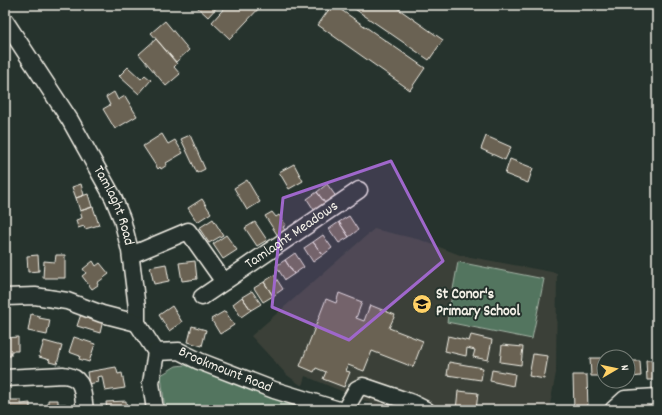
<svg xmlns="http://www.w3.org/2000/svg" width="662" height="415" viewBox="0 0 662 415" font-family="Dekko,sans-serif">
<style>
.built{fill:#3a4138}
.green{fill:#52745f;stroke:#a3b2a4}
.building{fill:#6a6252;stroke:#f4f1e8}
.lines{fill:none;stroke-linecap:round;stroke-linejoin:round}
.minor-casing{stroke:#f4f1e8;stroke-width:19}
.minor{stroke:#26332d;stroke-width:16}
.marked{fill:#9f67cb;fill-opacity:0.2;stroke:#9f67cb;stroke-width:3;stroke-linejoin:round}
.labels{text-anchor:middle;dominant-baseline:central;stroke-width:4;stroke-linejoin:round;paint-order:stroke}
.street-label{font-size:15px;fill:#f4f1e8;stroke:#26332d}
.poi-label{font-size:15px;font-weight:bold;fill:#f4f1e8;stroke:#26332d;text-anchor:start}
</style>
<rect width="100%" height="100%" fill="#26332d"/>
<filter id="ink" filterUnits="userSpaceOnUse"><feTurbulence type="fractalNoise" baseFrequency=".025" numOctaves="2"/><feDisplacementMap in="SourceGraphic" scale="8" xChannelSelector="R" yChannelSelector="G"/><feConvolveMatrix kernelMatrix="1 2 1 2 8 2 1 2 1" color-interpolation-filters="sRGB"/></filter>
<g filter="url(#ink)">
<path class="built" d="M374 229 421 240 460 255 557 273 556 373 549 410H387L305 376 302 386 287 375 251 336Z"/>
<path class="green" d="M458 262 544 279 532 339 447 322Z
M185 365 308 410H165L161 375 176 366Z"/>
<path class="building" d="M195 5H219L208 17Z
M227 5H262L230 39 212 22Z
M332 5H334L425 68 410 90 318 25Z
M349 5H393L443 40 429 60Z
M165 21 189 50 176 62 151 33Z
M156 39 177 64 174 67 180 74 166 86 139 54Z
M128 67 141 79 145 75 151 80 139 94 119 76Z
M114 92 118 100 125 96 137 116 115 129 103 109 110 105 106 97Z
M162 134 168 144 175 140 183 153 166 163 167 165 161 169 160 167 158 169 143 146Z
M190 135 205 169 197 173 181 139Z
M486 136 511 147 505 160 481 149Z
M510 159 533 168 528 183 505 174Z
M294 164 303 181 289 189 279 172Z
M247 180 260 202 247 210 234 188Z
M81 184 84 195 76 198 72 187Z
M327 184 337 198 327 206 317 192Z
M317 192 327 206 316 213 307 199Z
M88 194 92 207 80 211 76 198Z
M202 199 211 213 197 222 188 208Z
M93 207 99 225 85 229 84 226 78 228 76 220 82 218 80 211Z
M272 212 276 217 279 215 286 225 283 227 286 232 278 236 265 216Z
M349 216 358 230 349 237 339 222Z
M213 219 223 235 209 243 199 228Z
M255 222 267 240 257 246 245 228Z
M339 222 349 237 339 243 329 229Z
M226 235 237 250 223 259 213 244Z
M323 235 332 248 323 255 313 242Z
M313 242 323 255 313 262 304 248Z
M295 253 304 267 294 274 285 260Z
M38 255 39 271 28 272 27 256Z
M56 255H65V278H43L44 261 55 262Z
M285 260 294 274 285 280 276 266Z
M93 261 96 266 100 263 109 274 97 283 98 285 92 289 82 276 86 273 83 269Z
M195 261 197 279 182 281 179 263Z
M166 264 169 281 154 284 150 267Z
M274 275 283 289 273 296 264 282Z
M264 282 273 296 263 302 254 288Z
M252 291 261 304 251 310 242 297Z
M339 293 362 302 356 318 364 321 370 305 395 315 389 328 423 341 413 367 372 351 364 371 348 365 346 371 350 372 344 387 323 379 326 372 316 368 314 372 300 366 326 299 336 303Z
M242 297 251 310 241 317 233 304Z
M172 306 182 322 169 331 159 315Z
M225 311 234 325 220 334 211 319Z
M31 314 40 316 39 318 50 320 47 335 28 331Z
M81 314 103 320 100 333 77 326Z
M192 326 206 330 202 346 188 342Z
M471 335 492 340 488 360 473 357 475 350 467 348 466 356 445 351 448 336 469 341Z
M18 337V351H11V356H5V338Z
M74 337 95 344 89 362 79 359 80 356 69 352Z
M44 341 62 346 57 364 49 362 50 360 39 357Z
M502 345 523 347 521 365 500 362Z
M533 354 548 356 544 379 529 376Z
M590 358H601L602 376H591Z
M646 360H657V380H647Z
M630 361H640L641 376 631 377Z
M449 362 483 368 481 380 447 375Z
M116 367 118 374 122 373 125 388 105 391 102 376 97 377 98 382 89 384 87 372Z
M492 370 515 374 513 386 490 381Z
M573 375H587L588 410H574Z
M458 391 478 393 476 410H456Z
M6 400H21V404L30 403V410H6Z
M48 400H58V404H66V410H48Z
M126 401 127 410H107L106 402Z"/>
<g class="lines">
<defs>
<g id="minor">
<path id="s1" d="M5 21 70 120 113 197 122 219 130 251 137 308V323L156 352 151 383 155 410"/>
<path d="M131 255 188 231 224 282"/>
<path d="M5 297 35 296 67 301 102 314 137 323"/>
<path id="s2" d="M202 297 359 190"/>
<path id="s3" d="M156 352 179 351 199 361 274 390 339 410"/>
<path d="M5 378 63 375C85 377 82 392 85 410"/>
<path d="M345 410 357 389 363 386 410 402 426 410"/>
<path d="M613 410 625 399 657 397"/>
</g>
</defs>
<use href="#minor" class="minor-casing"/>
<use href="#minor" class="minor"/>
</g>
</g>
<path class="marked" d="M391 161 443 261 349 340 272 307 283 198Z"/>
<defs>
<symbol id="school-disc" viewBox="-11 -11 22 22"><circle r="9.5" fill="#ffd166" stroke="#26332d"/><path d="M0-5L7-2L0 1L-7-2ZM-4 1L0 2.5L4 1V4Q0 6-4 4Z" fill="#111"/></symbol>
</defs>
<g fill-rule="evenodd">
<use href="#school-disc" x="411" y="293" width="22" height="22"/>
</g>
<g class="labels">
<g class="street-label">
<text stroke="none"><textPath href="#s1" startOffset="215">Tamlaght Road</textPath></text>
<text stroke="none"><textPath href="#s2" startOffset="109">Tamlaght Meadows</textPath></text>
<text stroke="none"><textPath href="#s3" startOffset="73">Brookmount Road</textPath></text>
</g>
<g class="poi-label">
<text x="436" y="295">St Conor's<tspan x="436" dy="17">Primary School</tspan></text>
</g>
</g>
<rect width="662" height="415" fill="none" stroke="#26332d" stroke-width="20"/>
<rect x="10" y="10" width="642" height="395" fill="none" stroke="#f4f1e8" stroke-width="1.5" filter="url(#ink)"/>
<g transform="translate(616 369) rotate(81)"><circle r="19" fill="#26332d" stroke="#787f78"/>
<path d="M0-3L7 15L0 10L-7 15Z" fill="#ffd166"/>
<text y="-6" font-size="11" font-weight="bold" text-anchor="middle" fill="#f4f1e8">N</text>
</g>
</svg>
